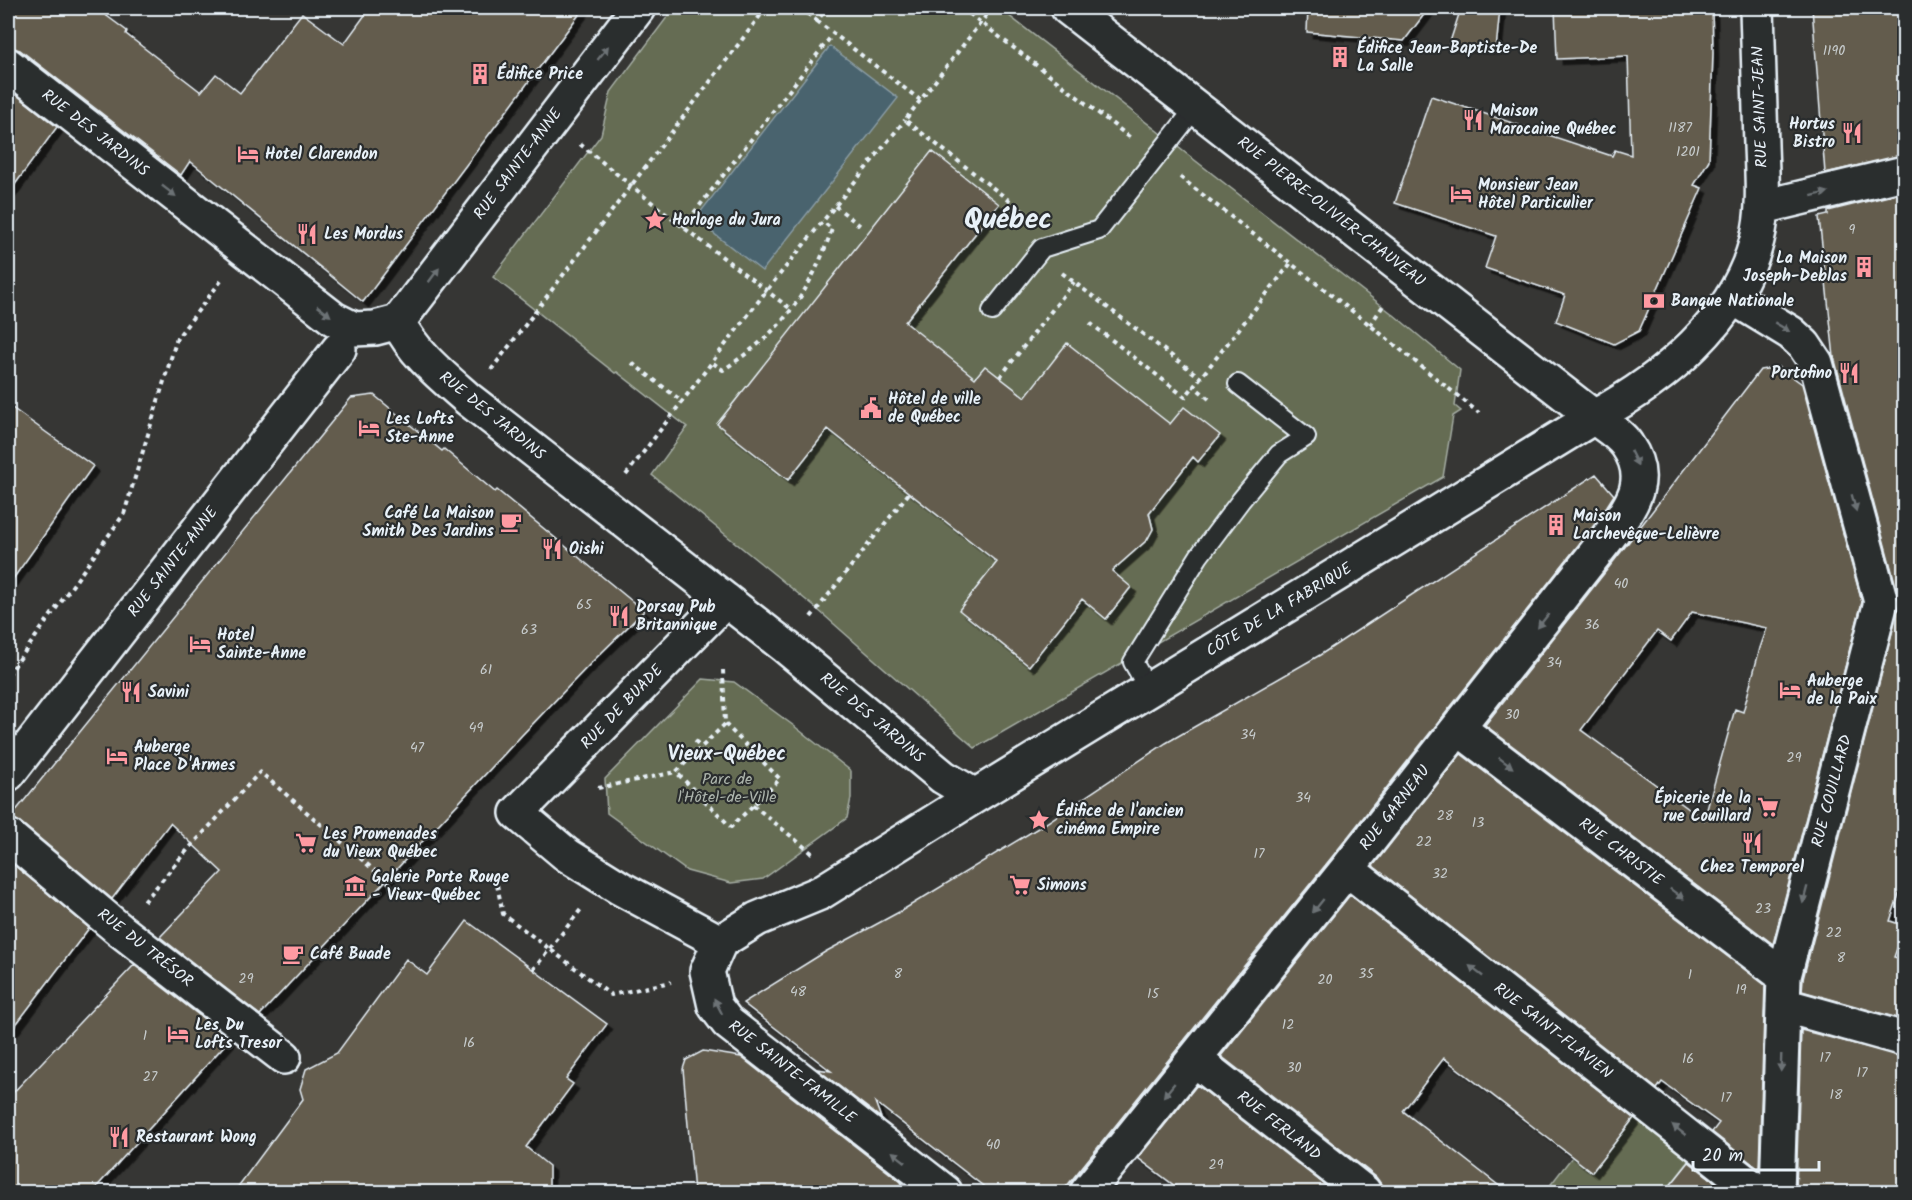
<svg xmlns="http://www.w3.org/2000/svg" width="1912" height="1200" viewBox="0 0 1912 1200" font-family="Kalam,sans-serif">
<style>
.green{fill:#656c52;stroke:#a6aea5;stroke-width:1.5}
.water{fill:#4a636e;stroke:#899ca5;stroke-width:1.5}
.building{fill:#645c4d;stroke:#e8f1f8;stroke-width:1.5;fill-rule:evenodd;filter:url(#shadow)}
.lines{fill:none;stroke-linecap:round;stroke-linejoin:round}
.lane-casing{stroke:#e8f1f8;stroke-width:22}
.street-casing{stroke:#e8f1f8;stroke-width:38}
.path{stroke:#e8f1f8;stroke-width:4;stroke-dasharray:4.5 4.5;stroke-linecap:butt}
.lane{stroke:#2a2d2e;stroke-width:18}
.street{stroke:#2a2d2e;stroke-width:33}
.oneway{fill:#6c7275}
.labels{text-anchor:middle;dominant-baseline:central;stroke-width:4.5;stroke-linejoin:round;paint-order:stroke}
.number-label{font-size:14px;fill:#c7cccd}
.poi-label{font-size:16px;font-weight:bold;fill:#e8f1f8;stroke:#2a2d2e;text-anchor:start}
.street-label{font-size:16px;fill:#e8f1f8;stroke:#2a2d2e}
.park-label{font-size:16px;fill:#adb5ad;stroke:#2a2d2e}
.quarter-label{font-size:20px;font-weight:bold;fill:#e8f1f8;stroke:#2a2d2e}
.town-label{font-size:28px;font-weight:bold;fill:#e8f1f8;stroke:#2a2d2e}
</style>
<defs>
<filter id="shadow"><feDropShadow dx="5.5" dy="5.5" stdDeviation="0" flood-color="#0009"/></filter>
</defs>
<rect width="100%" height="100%" fill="#363634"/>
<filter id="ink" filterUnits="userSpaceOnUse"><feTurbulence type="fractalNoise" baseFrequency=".0167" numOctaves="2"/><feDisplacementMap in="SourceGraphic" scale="12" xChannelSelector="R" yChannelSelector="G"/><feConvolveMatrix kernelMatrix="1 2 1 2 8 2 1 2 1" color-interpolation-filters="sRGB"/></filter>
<g filter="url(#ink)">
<path class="green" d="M674 8H999L1394 315 1460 370 1455 406 1461 411 1453 416 1443 477 975 748 817 609 652 475 687 427 617 372 615 373 493 277 601 135 611 92Z
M703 679 734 682 794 726 851 771V798L847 818 763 879 731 883 687 871 607 813 605 779Z
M1634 1118 1689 1161 1665 1192H1545L1572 1157 1592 1172Z"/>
<path class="water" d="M830 46 898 98 762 271 695 219Z"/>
<path class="building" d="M8 8H96L127 31 126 34 201 92 216 74 240 93 302 13 344 44 370 8H584L363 302 190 161 181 175 20 50 8 47Z
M1308 8H1429L1404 41 1307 32Z
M1461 8H1500L1496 49 1449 45Z
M1555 8H1712L1713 53 1709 160 1694 185 1702 188 1639 331 1614 344 1556 321 1565 295 1485 268 1496 236 1395 203 1431 96 1612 156 1615 150 1631 155 1628 56 1557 59Z
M1812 8H1905V155L1825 173Z
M8 88 57 127 8 194Z
M932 151 999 204 905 322 975 378 985 366 1025 397 1067 343 1170 424 1184 407 1220 435 1198 462 1193 457 1149 513 1153 529 1147 540 1112 571 1131 587 1106 619 1082 599 1029 666 959 610 997 562 828 429 788 480 717 424Z
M1905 192V876L1890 921 1905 926 1894 957 1905 960V1020L1802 991 1803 979 1899 606V597L1834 357 1819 217 1828 215V211Z
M1779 367 1802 384 1862 602 1773 944 1485 725 1628 543 1760 370ZM1692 612 1767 628 1760 648 1743 712 1735 709 1704 820 1581 730 1657 631 1671 641Z
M374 395 442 451 444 449 495 492 497 490 644 611 593 661 522 735 260 1015 160 937 222 872 170 823 112 899 20 822 10 818 351 398Z
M8 405 93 466 8 586Z
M1596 474 1614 495 1598 520 1332 857 1062 1192H991L875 1102 881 1118 817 1069 831 1071 743 1003 825 952 901 911 1043 825 1166 743 1320 655Z
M1461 754 1765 985 1759 1169 1712 1132 1719 1123 1662 1082 1657 1089 1373 866Z
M8 860 89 928 8 1035Z
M1350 895 1634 1118 1592 1172 1444 1058 1403 1111 1507 1192H1382L1381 1184 1376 1177 1221 1056Z
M467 921 607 1024 566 1079 573 1084 526 1147 549 1166V1192H234L303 1099 300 1089 306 1069 337 1053 406 959 427 975Z
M134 965 230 1039 92 1192H8V1098Z
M1801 1030 1905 1057V1192H1796Z
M703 1051 741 1057 901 1182 905 1192H694L683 1069 686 1060Z
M1197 1085 1334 1192H1183L1138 1158Z
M1689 1162 1728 1192H1665Z"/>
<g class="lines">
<defs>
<path id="lane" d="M992 311 1042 248 1099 230 1196 107
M1149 690 1133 662 1199 556 1241 500 1279 454 1306 437 1238 384"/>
<path id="street" d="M1068 8 1594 417C1604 425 1620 434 1627 445 1650 478 1634 502 1613 531L1347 869 1087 1192
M8 65 334 319 354 329 375 328 398 322
M1763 207 1904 173
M1732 297 1791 333 1804 345 1816 363 1881 602 1784 976 1777 1192
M398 322C414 354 442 376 468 399L786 647 943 777 975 796
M398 322 638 8
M1458 728 1784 976
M8 774 339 349
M8 836 120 930 284 1057
M1347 869 1758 1192
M720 942 757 919 820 893 975 796 1594 417C1664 379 1736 321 1757 240 1765 209 1762 177 1761 145 1760 99 1758 53 1757 8
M720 942 620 888 567 855 517 813 726 600
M720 942 707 971 715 1006 728 1023 945 1192
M1783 1005 1904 1039
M1194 1059 1364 1192"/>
</defs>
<use href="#lane" class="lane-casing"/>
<use href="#street" class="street-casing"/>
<path class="path" d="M800 8 817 21 827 8
M962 8 1132 139
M992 8 905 120 1032 218
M817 21 920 100
M580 144 671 218 792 310
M1180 177 1370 325 1479 413
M835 206 862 227
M683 227 833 34
M1062 273 1201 378
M1090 323 1185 397 1194 386
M1370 325 1385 303
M632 363 683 402
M713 363 723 370C782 331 809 296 832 229L822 221
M491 370 766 8
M1000 377 1074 282
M1209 399 1194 386 1291 263
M626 475 767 290 905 120
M811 617 909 493
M723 670 725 724
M8 675 124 514 177 338 221 281
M725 724 780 779 731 827 676 772Z
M695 741 702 747
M598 788 676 772
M753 805 813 854
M497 885 503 914 611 995 671 982
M144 902 182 856 260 772 403 895
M533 970 582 908"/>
<use href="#lane" class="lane"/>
<use href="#street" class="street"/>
</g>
<defs><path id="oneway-solid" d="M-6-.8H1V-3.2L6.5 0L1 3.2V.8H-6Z" transform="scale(1.5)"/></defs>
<g class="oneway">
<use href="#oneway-solid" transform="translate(603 53) rotate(-52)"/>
<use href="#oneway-solid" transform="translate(169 191) rotate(38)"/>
<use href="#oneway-solid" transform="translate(1820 194) rotate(-14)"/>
<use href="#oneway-solid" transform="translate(434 275) rotate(-53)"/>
<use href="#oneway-solid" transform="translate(324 311) rotate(38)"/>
<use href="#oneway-solid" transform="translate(1782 327) rotate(31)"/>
<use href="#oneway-solid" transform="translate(1634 458) rotate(63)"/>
<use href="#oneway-solid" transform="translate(1854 503) rotate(75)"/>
<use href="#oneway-solid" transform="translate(1543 621) rotate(128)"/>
<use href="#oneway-solid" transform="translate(1506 763) rotate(37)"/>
<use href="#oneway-solid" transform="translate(1677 894) rotate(37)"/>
<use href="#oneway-solid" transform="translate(1805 895) rotate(105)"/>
<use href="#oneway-solid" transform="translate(1318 906) rotate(129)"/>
<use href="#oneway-solid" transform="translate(1476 971) rotate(-142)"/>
<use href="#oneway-solid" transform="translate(718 1006) rotate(-117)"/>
<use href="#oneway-solid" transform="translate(1781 1063) rotate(92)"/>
<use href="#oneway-solid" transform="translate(1169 1090) rotate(129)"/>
<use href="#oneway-solid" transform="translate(1679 1130) rotate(-142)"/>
<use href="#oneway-solid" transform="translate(899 1157) rotate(-142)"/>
</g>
</g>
<defs>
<symbol id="building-bare" viewBox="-9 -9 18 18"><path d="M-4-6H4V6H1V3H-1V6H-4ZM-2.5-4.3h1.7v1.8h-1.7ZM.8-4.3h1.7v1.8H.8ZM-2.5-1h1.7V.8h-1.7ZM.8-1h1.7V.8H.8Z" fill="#ff9aa2" stroke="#2a2d2e" stroke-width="2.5" paint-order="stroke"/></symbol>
<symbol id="restaurant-bare" viewBox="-9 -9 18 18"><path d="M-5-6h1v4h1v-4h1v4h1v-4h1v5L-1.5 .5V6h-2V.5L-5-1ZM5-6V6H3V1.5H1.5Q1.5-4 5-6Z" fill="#ff9aa2" stroke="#2a2d2e" stroke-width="2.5" paint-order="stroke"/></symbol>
<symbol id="hotel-bare" viewBox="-9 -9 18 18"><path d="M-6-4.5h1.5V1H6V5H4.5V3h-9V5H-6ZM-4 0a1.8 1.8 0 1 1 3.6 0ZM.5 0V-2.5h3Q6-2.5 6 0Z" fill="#ff9aa2" stroke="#2a2d2e" stroke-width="2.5" paint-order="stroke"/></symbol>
<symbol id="sight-bare" viewBox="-9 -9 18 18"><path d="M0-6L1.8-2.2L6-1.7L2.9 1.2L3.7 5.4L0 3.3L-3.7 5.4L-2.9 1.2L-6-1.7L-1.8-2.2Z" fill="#ff9aa2" stroke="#2a2d2e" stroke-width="2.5" paint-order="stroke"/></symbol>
<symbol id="bank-bare" viewBox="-9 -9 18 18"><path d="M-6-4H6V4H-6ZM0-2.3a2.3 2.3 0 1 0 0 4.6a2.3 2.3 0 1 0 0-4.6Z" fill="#ff9aa2" stroke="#2a2d2e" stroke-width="2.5" paint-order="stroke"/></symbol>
<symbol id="civic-bare" viewBox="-9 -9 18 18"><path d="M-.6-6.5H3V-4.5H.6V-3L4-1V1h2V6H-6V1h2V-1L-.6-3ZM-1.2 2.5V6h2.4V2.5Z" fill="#ff9aa2" stroke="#2a2d2e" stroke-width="2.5" paint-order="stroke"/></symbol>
<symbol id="cafe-bare" viewBox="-9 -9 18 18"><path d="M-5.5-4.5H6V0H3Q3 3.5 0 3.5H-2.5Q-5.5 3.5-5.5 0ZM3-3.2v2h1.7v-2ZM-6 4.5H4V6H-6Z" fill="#ff9aa2" stroke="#2a2d2e" stroke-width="2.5" paint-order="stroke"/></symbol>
<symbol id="supermarket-bare" viewBox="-9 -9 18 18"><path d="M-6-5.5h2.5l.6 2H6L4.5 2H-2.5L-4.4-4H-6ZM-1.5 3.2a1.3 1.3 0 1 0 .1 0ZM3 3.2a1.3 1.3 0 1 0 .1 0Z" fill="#ff9aa2" stroke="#2a2d2e" stroke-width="2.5" paint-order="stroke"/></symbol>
<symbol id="museum-bare" viewBox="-9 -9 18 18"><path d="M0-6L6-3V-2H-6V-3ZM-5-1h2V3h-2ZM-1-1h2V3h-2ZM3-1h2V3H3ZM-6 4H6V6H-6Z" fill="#ff9aa2" stroke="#2a2d2e" stroke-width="2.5" paint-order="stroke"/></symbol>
</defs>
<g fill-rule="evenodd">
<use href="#building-bare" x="1325" y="42" width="30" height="30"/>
<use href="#building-bare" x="465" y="59" width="30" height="30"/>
<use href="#restaurant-bare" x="1458" y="105" width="30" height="30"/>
<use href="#restaurant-bare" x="1837" y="118" width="30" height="30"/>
<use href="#hotel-bare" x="233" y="139" width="30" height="30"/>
<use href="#hotel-bare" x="1446" y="179" width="30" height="30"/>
<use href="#sight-bare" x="640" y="205" width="30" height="30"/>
<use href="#restaurant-bare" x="292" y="219" width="30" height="30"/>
<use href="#building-bare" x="1849" y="252" width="30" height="30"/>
<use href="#bank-bare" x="1639" y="286" width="30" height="30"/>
<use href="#restaurant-bare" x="1834" y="358" width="30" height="30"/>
<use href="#civic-bare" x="856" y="393" width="30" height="30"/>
<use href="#hotel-bare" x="354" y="413" width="30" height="30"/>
<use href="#cafe-bare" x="496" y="507" width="30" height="30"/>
<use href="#building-bare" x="1541" y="510" width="30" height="30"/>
<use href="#restaurant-bare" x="537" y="534" width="30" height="30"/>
<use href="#restaurant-bare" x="604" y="601" width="30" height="30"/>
<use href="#hotel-bare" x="185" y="629" width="30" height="30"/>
<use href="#hotel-bare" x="1775" y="675" width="30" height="30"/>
<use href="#restaurant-bare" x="116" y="677" width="30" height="30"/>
<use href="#hotel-bare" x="102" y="741" width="30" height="30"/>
<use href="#supermarket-bare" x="1753" y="792" width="30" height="30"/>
<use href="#sight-bare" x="1024" y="805" width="30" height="30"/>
<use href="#supermarket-bare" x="291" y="828" width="30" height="30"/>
<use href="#restaurant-bare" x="1737" y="828" width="30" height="30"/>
<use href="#supermarket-bare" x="1005" y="870" width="30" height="30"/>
<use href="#museum-bare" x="340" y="871" width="30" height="30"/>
<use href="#cafe-bare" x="278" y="939" width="30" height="30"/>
<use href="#hotel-bare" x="163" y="1019" width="30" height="30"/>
<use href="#restaurant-bare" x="104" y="1122" width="30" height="30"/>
</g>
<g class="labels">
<g class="number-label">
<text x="1834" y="51">1190</text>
<text x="1680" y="128">1187</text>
<text x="1688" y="152">1201</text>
<text x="1852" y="230">9</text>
<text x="1621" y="584">40</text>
<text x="584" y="605">65</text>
<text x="1592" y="625">36</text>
<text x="529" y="630">63</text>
<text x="1554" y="663">34</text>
<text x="486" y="670">61</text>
<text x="1512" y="715">30</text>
<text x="476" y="728">49</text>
<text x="1248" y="735">34</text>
<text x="417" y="748">47</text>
<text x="1794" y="758">29</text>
<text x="1303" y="798">34</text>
<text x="1445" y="816">28</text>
<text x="1478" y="823">13</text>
<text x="1424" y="842">22</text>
<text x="1259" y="854">17</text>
<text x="1440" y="874">32</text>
<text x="1763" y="909">23</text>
<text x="1834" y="933">22</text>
<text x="1841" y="958">8</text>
<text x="898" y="974">8</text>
<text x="1366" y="974">35</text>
<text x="1690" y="975">1</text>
<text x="246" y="979">29</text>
<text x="1325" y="980">20</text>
<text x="1741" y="990">19</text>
<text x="798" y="992">48</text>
<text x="1153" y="994">15</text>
<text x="1288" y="1025">12</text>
<text x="145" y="1036">1</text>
<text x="469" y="1043">16</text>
<text x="1825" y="1058">17</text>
<text x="1688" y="1059">16</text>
<text x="1294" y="1068">30</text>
<text x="1862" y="1073">17</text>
<text x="150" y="1077">27</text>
<text x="1836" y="1095">18</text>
<text x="1726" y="1098">17</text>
<text x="993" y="1145">40</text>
<text x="1216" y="1165">29</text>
</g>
<g class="poi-label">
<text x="1357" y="48">Édifice Jean-Baptiste-De<tspan x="1357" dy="18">La Salle</tspan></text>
<text x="497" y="74">Édifice Price</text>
<text x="1490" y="111">Maison<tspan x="1490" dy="18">Marocaine Québec</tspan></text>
<text x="1835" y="124" text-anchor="end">Hortus<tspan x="1835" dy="18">Bistro</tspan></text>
<text x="265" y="154">Hotel Clarendon</text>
<text x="1478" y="185">Monsieur Jean<tspan x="1478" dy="18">Hôtel Particulier</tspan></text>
<text x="672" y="220">Horloge du Jura</text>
<text x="324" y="234">Les Mordus</text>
<text x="1847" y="258" text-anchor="end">La Maison<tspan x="1847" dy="18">Joseph-Deblas</tspan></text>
<text x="1671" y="301">Banque Nationale</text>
<text x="1832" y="373" text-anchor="end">Portofino</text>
<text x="888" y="399">Hôtel de ville<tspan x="888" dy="18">de Québec</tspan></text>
<text x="386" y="419">Les Lofts<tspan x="386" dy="18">Ste-Anne</tspan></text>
<text x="494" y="513" text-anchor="end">Café La Maison<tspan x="494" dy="18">Smith Des Jardins</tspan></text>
<text x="1573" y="516">Maison<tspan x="1573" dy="18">Larchevêque-Lelièvre</tspan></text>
<text x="569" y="549">Oishi</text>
<text x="636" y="607">Dorsay Pub<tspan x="636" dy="18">Britannique</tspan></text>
<text x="217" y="635">Hotel<tspan x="217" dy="18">Sainte-Anne</tspan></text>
<text x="1807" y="681">Auberge<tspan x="1807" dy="18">de la Paix</tspan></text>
<text x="148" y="692">Savini</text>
<text x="134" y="747">Auberge<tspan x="134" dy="18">Place D'Armes</tspan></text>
<text x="1751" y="798" text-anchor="end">Épicerie de la<tspan x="1751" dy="18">rue Couillard</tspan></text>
<text x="1056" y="811">Édifice de l'ancien<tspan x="1056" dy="18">cinéma Empire</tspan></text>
<text x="323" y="834">Les Promenades<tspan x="323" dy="18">du Vieux Québec</tspan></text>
<text x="1752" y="867" text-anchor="middle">Chez Temporel</text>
<text x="372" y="877">Galerie Porte Rouge<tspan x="372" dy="18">- Vieux-Québec</tspan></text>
<text x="1037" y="885">Simons</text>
<text x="310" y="954">Café Buade</text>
<text x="195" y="1025">Les Du<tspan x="195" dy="18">Lofts Tresor</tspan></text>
<text x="136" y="1137">Restaurant Wong</text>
</g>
<g class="street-label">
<text transform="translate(1760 107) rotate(-92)">RUE SAINT-JEAN</text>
<text transform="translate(95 133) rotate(38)">RUE DES JARDINS</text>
<text transform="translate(518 164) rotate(-53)">RUE SAINTE-ANNE</text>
<text transform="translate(1331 212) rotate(38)">RUE PIERRE-OLIVIER-CHAUVEAU</text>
<text transform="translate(492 416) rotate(39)">RUE DES JARDINS</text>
<text transform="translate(173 562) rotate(-52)">RUE SAINTE-ANNE</text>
<text transform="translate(1279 610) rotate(-31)">CÔTE DE LA FABRIQUE</text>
<text transform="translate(622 707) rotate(-46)">RUE DE BUADE</text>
<text transform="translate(872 718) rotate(40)">RUE DES JARDINS</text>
<text transform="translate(1832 791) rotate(-75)">RUE COUILLARD</text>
<text transform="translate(1395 808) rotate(-52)">RUE GARNEAU</text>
<text transform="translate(1621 852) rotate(37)">RUE CHRISTIE</text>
<text transform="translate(145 948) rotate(38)">RUE DU TRÉSOR</text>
<text transform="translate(1553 1031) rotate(38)">RUE SAINT-FLAVIEN</text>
<text transform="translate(792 1072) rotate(38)">RUE SAINTE-FAMILLE</text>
<text transform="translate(1279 1126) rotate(38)">RUE FERLAND</text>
</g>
<g class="park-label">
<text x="727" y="779">Parc de<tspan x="727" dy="18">l'Hôtel-de-Ville</tspan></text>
</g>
<g class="quarter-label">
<text x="727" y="755">Vieux-Québec</text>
</g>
<g class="town-label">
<text x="1008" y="220">Québec</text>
</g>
</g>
<rect width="1912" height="1200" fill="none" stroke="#2a2d2e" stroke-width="30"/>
<rect x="15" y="15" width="1882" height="1170" fill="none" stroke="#e8f1f8" stroke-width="2" filter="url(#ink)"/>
<path d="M1693 1161v9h126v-9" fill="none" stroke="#e8f1f8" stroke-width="3"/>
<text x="1702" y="1161" font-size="18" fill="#e8f1f8" stroke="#2a2d2e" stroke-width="4.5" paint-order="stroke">20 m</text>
</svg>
